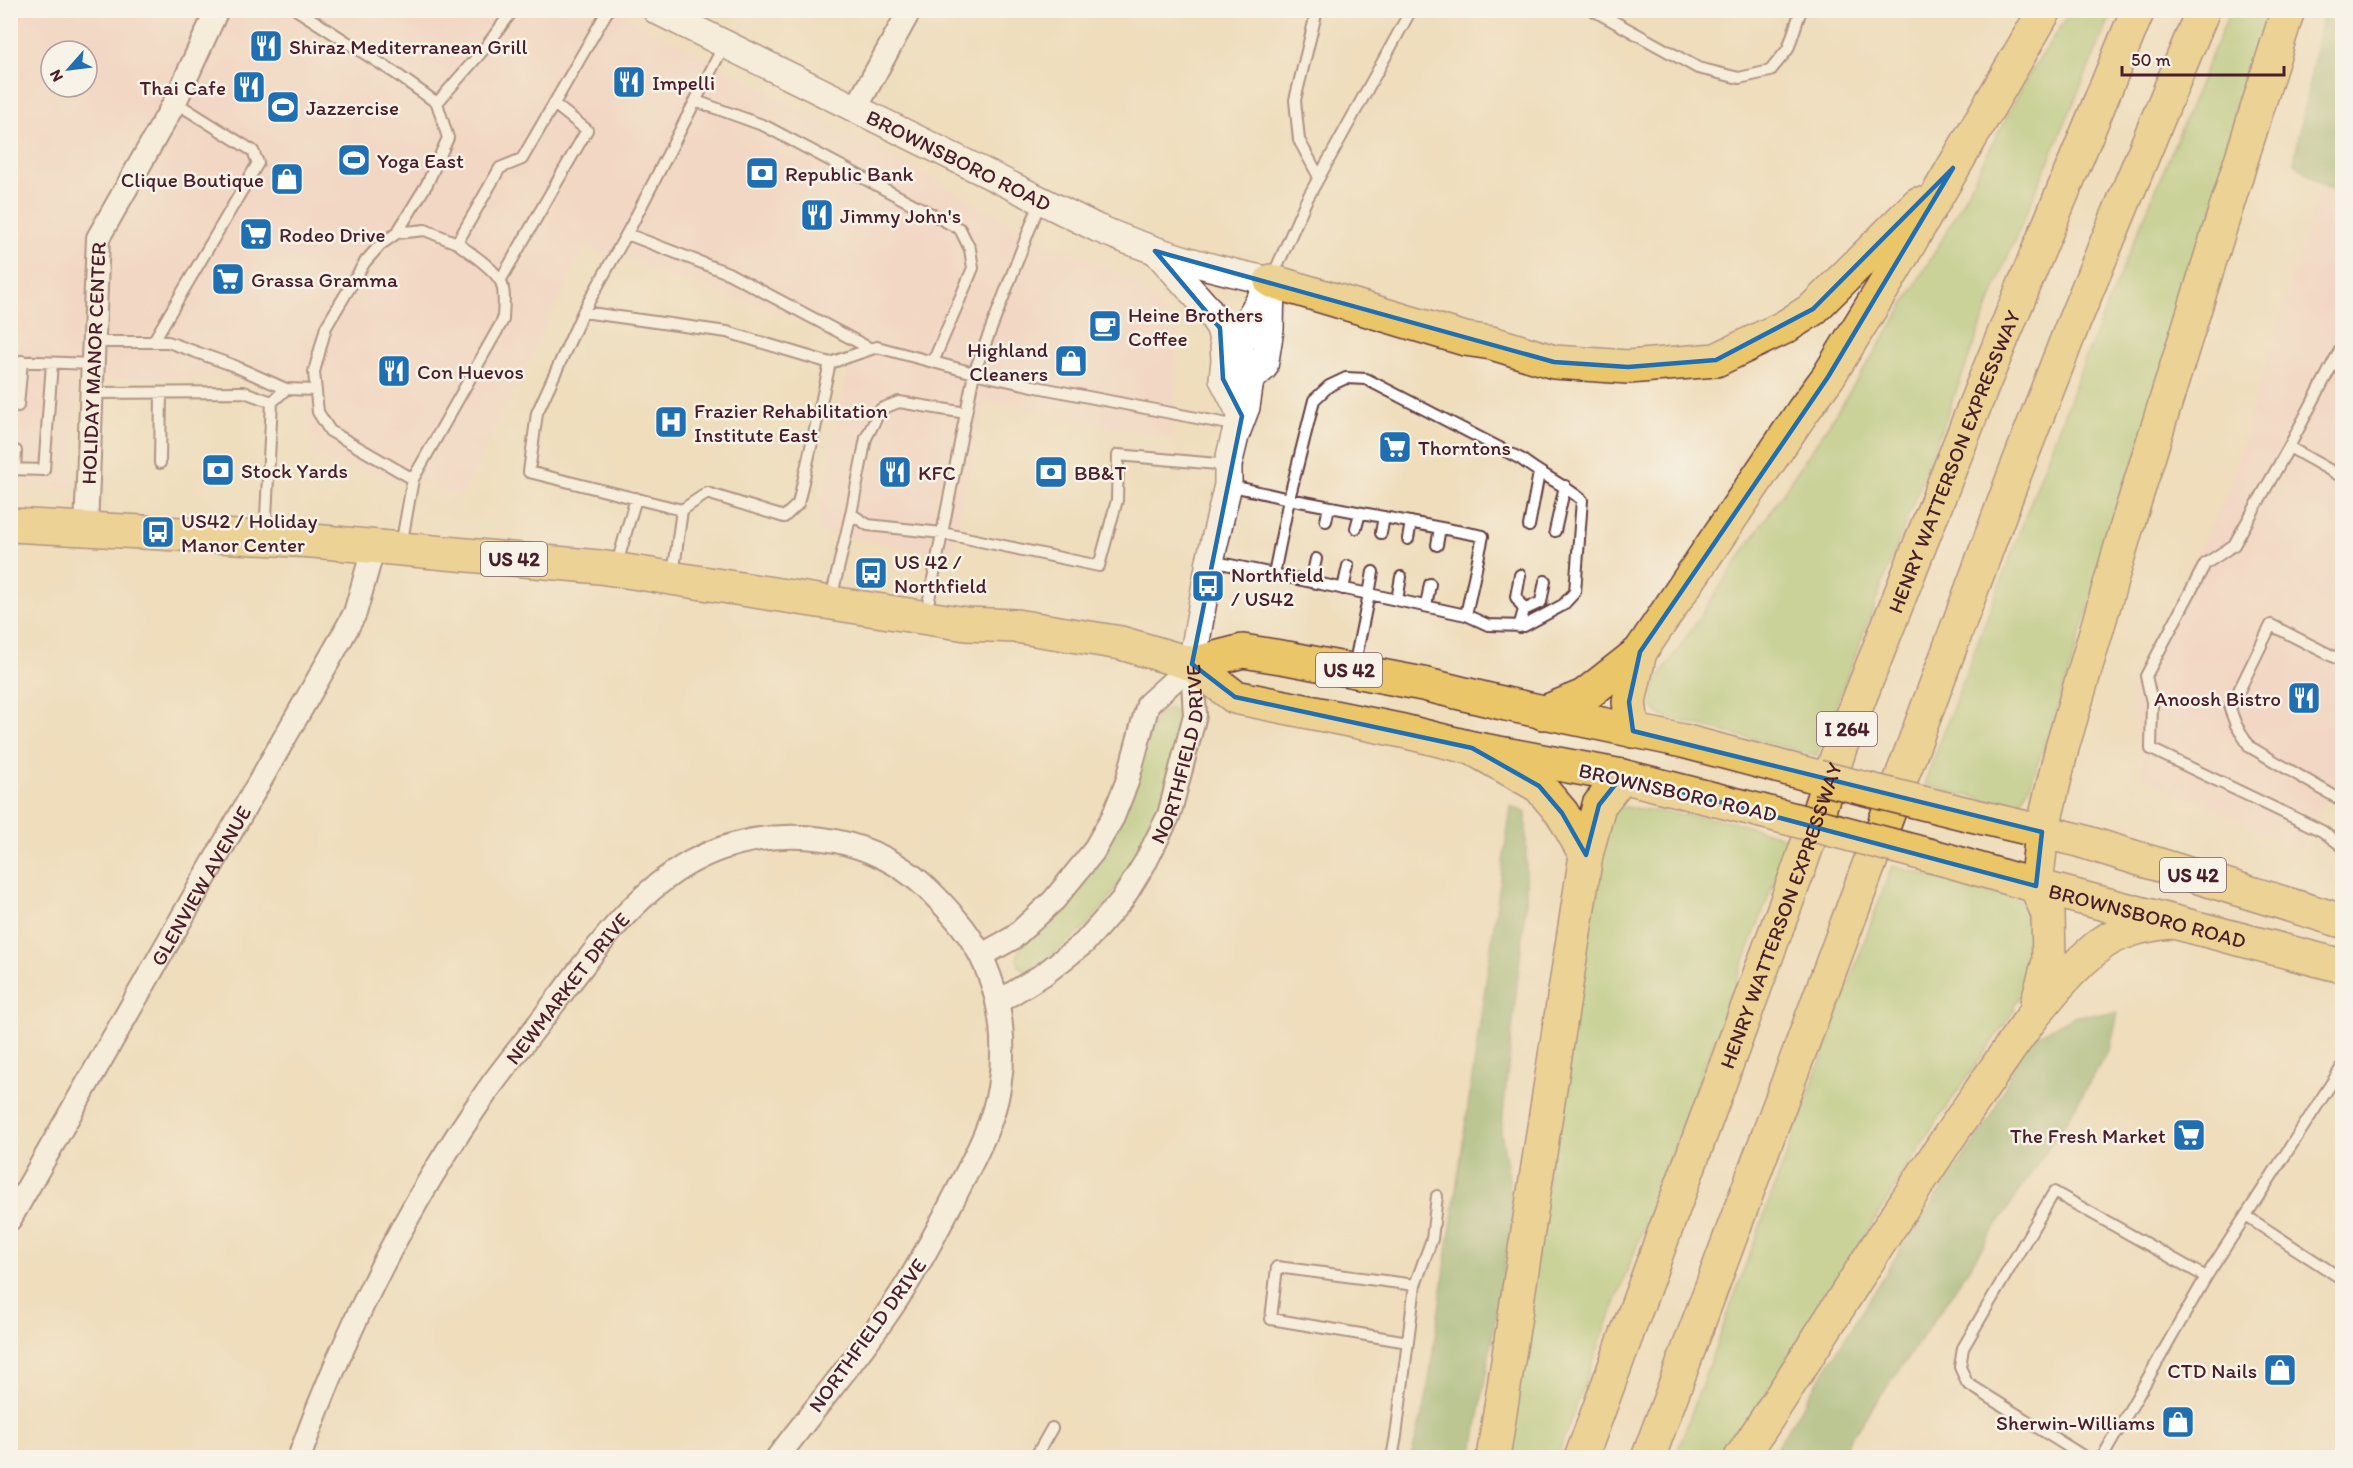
<svg xmlns="http://www.w3.org/2000/svg" width="2353" height="1468" viewBox="0 0 2353 1468" font-family="Itim,sans-serif">
<style>
.built{fill:#f7d0ce;fill-rule:evenodd}
.green{fill:#9ec671;stroke:#74724e;stroke-width:1.5}
.forest{fill:#7eab63;stroke:#646547;stroke-width:1.5}
.lines{fill:none;stroke-linecap:round;stroke-linejoin:round}
.service-casing{stroke:#633c41;stroke-width:14}
.minor-casing{stroke:#633c41;stroke-width:26}
.tertiary-casing{stroke:#633c41;stroke-width:30}
.primary-casing{stroke:#633c41;stroke-width:36}
.motorway-casing{stroke:#633c41;stroke-width:36}
.service{stroke:#fff;stroke-width:10}
.minor{stroke:#fff;stroke-width:22}
.tertiary{stroke:#fff;stroke-width:27}
.primary{stroke:#eac669;stroke-width:33}
.motorway{stroke:#eac669;stroke-width:33}
.primary-bridge-casing{stroke:#633c41;stroke-width:36;stroke-linecap:butt}
.primary-bridge{stroke:#eac669;stroke-width:33}
.marked{fill:none;stroke:#1f6fb2;stroke-width:4.5;stroke-linejoin:round}
.labels{text-anchor:middle;dominant-baseline:central;stroke-width:5;stroke-linejoin:round;paint-order:stroke}
.shield{fill:#f7f3e8;stroke:#7e5f64;stroke-width:1.5}
.shield-label{font-size:20px;font-weight:bold;fill:#4a1f2b}
.poi-label{font-size:21px;fill:#4a1f2b;stroke:#f7f3e8;text-anchor:start}
.street-label{font-size:21px;fill:#4a1f2b;stroke:#f7f3e8}
</style>
<rect width="100%" height="100%" fill="#f7f3e8"/>
<filter id="ink" filterUnits="userSpaceOnUse"><feTurbulence type="fractalNoise" baseFrequency=".0167" numOctaves="2"/><feDisplacementMap in="SourceGraphic" scale="12" xChannelSelector="R" yChannelSelector="G"/><feConvolveMatrix kernelMatrix="1 2 1 2 8 2 1 2 1" color-interpolation-filters="sRGB"/></filter>
<filter id="wash" filterUnits="userSpaceOnUse"><feTurbulence type="fractalNoise" baseFrequency=".008" numOctaves="4" result="noise"/><feDisplacementMap in="SourceGraphic" scale="24" xChannelSelector="R" yChannelSelector="G"/><feGaussianBlur stdDeviation="1.35" result="paint"/><feColorMatrix in="noise" values="0 0 0 0 0 0 0 0 0 0 0 0 0 0 0 0 0 1.4 0 .05"/><feComposite in="paint" operator="in"/></filter>
<g filter="url(#wash)">
<rect width="100%" height="100%" fill="#efddbb"/>
<path class="built" d="M10 11H618L936 180 1052 245 1133 280 1178 327 1172 439 986 401 950 556 816 531 853 339 585 248 461 497 313 456 305 404 228 377 77 379V490L11 485ZM51 51H87V87H51Z
M2320 184 2342 195V768L2300 850 2145 777 2129 693 2226 495Z"/>
<path class="green" d="M2071 11H2113L2007 258 1817 755 1661 716 1652 706V695L1657 681 1831 421 1894 322 1946 233 2027 78Z
M2230 11H2275L2048 739H2046L2030 786 2017 807 2007 808 1967 794 1965 796 1924 784 2083 364Z
M1171 708 1182 715 1183 722 1171 779 1143 846 1108 901 1084 929 1029 972 1022 969C1014 960 1017 952 1023 943L1073 896 1095 866 1157 715 1163 710Z
M1625 807 1731 821 1790 839 1557 1457 1504 1458 1602 828 1618 808Z
M1892 866 2028 902C2035 935 2035 968 2020 999L2018 998 2013 1007 2015 1009 1934 1125 1726 1457 1675 1458Z"/>
<path class="forest" d="M2323 11H2342V195L2320 184 2294 162Z
M1511 806 1526 813V902L1501 1133 1509 1176 1512 1222 1472 1457H1411L1426 1400Z
M2118 1013 2110 1047 2077 1104 1931 1325 1837 1457 1770 1458 1911 1233 1989 1121 2025 1042 2074 1016Z"/>
</g>
<g filter="url(#ink)">
<g class="lines">
<defs>
<path id="service" d="M297 10 395 73 437 103 448 138 427 184 397 233 380 245 365 262 326 327 314 372 318 412 330 431 413 479
M1317 10 1295 100 1299 140 1319 177
M1593 10 1698 68 1739 78 1770 71 1788 49 1801 10
M10 16 12 10
M724 45 630 228 583 312 537 413 529 472 682 510 707 493 784 517 798 504 830 363 877 347 974 373 1040 202
M696 101 765 126 960 229 970 249 973 268 933 362
M437 103 485 48 513 10
M397 233 425 230 457 243 500 168 522 159 608 10
M627 234 728 273 871 349
M1272 278 1306 201 1411 10
M500 281 587 130 554 104
M583 312 727 332 830 363
M94 342H168L232 365 286 389 316 390
M153 342 258 163 253 151 175 102
M2342 346 2289 447 2342 477
M10 361 93 364
M92 393 244 392 272 402
M18 406 22 361
M966 413 899 402 881 409 866 438 851 514 868 525 942 533 1099 566 1117 500 1118 455 1228 465
M2289 447 2234 545 2205 564 2146 676 2152 702 2151 749 2322 831 2342 846
M160 463 161 393
M10 469 44 470 52 363
M15 469 16 451
M1228 485 1289 499 1483 536 1466 615 1369 594 1354 667
M1326 521 1329 507
M1529 526 1539 473
M1356 528 1360 513
M1555 531 1565 486
M1381 533 1384 517
M265 535 272 402 286 389
M1408 539 1411 522
M1437 545 1440 528
M401 546 413 479 503 320C503 309 506 293 501 282 494 268 469 252 457 243
M1211 561 1369 594 1373 572
M616 567 636 498
M1274 574 1289 499 1314 400 1329 386 1346 378 1366 379 1521 459C1541 475 1563 484 1582 500L1575 592 1563 605 1524 626 1488 625 1466 615
M673 575 682 510
M1520 575 1516 597 1524 610
M1311 582 1316 559
M1343 589 1348 566
M831 599 851 514
M1397 600 1401 577
M1426 606 1430 584
M926 614 974 373 1042 388 1238 426
M1519 627 1524 610 1541 602 1545 581
M2339 799 2250 747 2236 725 2230 709 2271 625 2342 661
M2246 1216 2342 1279
M1408 1342 1271 1319 1277 1267 1415 1285
M1035 1458 1052 1428
M1392 1458 1396 1436 1415 1285 1432 1239 1437 1196
M2086 1458 1967 1383 1960 1367 1963 1348 2054 1192 2206 1277 2342 1067
M2102 1458 2206 1277"/>
<g id="minor">
<path d="M856 108 910 10"/>
<path id="s1" d="M86 528 98 238 175 102 217 10"/>
<path d="M982 955 1013 938 1054 900 1093 852 1113 817 1127 782 1148 704 1192 664"/>
<path id="s2" d="M998 1002 1044 974 1084 943 1122 900 1146 861 1169 815 1195 715 1192 664"/>
<path id="s3" d="M10 1219 341 639 355 613 374 546"/>
<path id="s4" d="M299 1458C346 1328 410 1200 490 1087 511 1058 534 1031 555 1002 594 952 634 893 691 862 753 828 834 828 895 864 919 878 938 898 956 919 996 965 1009 1028 999 1088 993 1125 973 1160 956 1194 940 1225 924 1257 905 1287 867 1347 820 1401 777 1458"/>
</g>
<g id="tertiary">
<path id="s5" d="M656 10 1097 228C1153 252 1210 269 1271 281"/>
<path d="M1156 251 1207 308 1220 328 1224 344 1225 360 1223 379 1242 416"/>
<path d="M1250 380 1264 367 1270 329 1271 283"/>
<path d="M1192 664 1210 561 1228 485V465L1235 436 1246 407 1250 380 1239 352 1244 327 1271 281"/>
</g>
<g id="primary">
<path d="M10 525 313 541 600 567 966 624 1016 626 1121 643 1192 664 1235 697 1403 731 1472 748 1622 776 1761 811"/>
<path d="M1192 664 1243 651 1287 658 1423 684 1506 704 1683 741 1818 777"/>
<path d="M1967 814 2078 840 2342 921"/>
<path id="s6" d="M1947 860 2036 886 2342 966"/>
<path d="M2036 886 2042 832"/>
</g>
<g id="motorway">
<path d="M1271 281 1465 339 1492 343 1554 362 1628 367 1716 360 1785 327 1813 309 1918 204"/>
<path d="M1543 713 1584 696 1640 652 1803 411 1828 377 1889 278 2045 10"/>
<path d="M1633 731 1629 702 1640 652"/>
<path d="M1472 748 1539 786 1562 813 1586 855"/>
<path d="M2042 832 2062 748 2130 516 2288 10"/>
<path d="M2036 886 2048 914 2049 961 2037 1004"/>
<path d="M1493 1458 1586 855 1599 805 1622 776"/>
<path id="s7" d="M1581 1458 1802 860 1840 748 1982 387 2138 10"/>
<path d="M1648 1458 2015 473 2071 329 2203 10"/>
<path d="M1741 1458C1821 1338 1894 1214 1977 1096 2013 1044 2047 989 2096 948 2116 931 2147 924 2172 922"/>
</g>
</defs>
<use href="#service" class="service-casing"/>
<use href="#minor" class="minor-casing"/>
<use href="#tertiary" class="tertiary-casing"/>
<use href="#primary" class="primary-casing"/>
<use href="#motorway" class="motorway-casing"/>
<use href="#service" class="service"/>
<use href="#minor" class="minor"/>
<use href="#tertiary" class="tertiary"/>
<use href="#primary" class="primary"/>
<use href="#motorway" class="motorway"/>
<defs>
<path id="primary-bridge" d="M1818 777 1967 814
M1761 811 1947 860"/>
</defs>
<use href="#primary-bridge" class="primary-bridge-casing"/>
<use href="#primary-bridge" class="primary-bridge"/>
</g>
</g>
<path d="M0 0H2353V1468H0ZM1953 168 1828 377 1640 652 1629 702 1633 731 2042 832 2036 886 1622 776 1599 805 1586 855 1562 813 1539 786 1472 748 1235 697 1192 664 1242 416 1223 379 1220 328 1155 251 1554 362 1628 367 1716 360 1813 309Z" fill="#efddbb" fill-opacity=".55" fill-rule="evenodd"/>
<path class="marked" d="M1953 168 1828 377 1640 652 1629 702 1633 731 2042 832 2036 886 1622 776 1599 805 1586 855 1562 813 1539 786 1472 748 1235 697 1192 664 1242 416 1223 379 1220 328 1155 251 1554 362 1628 367 1716 360 1813 309Z"/>
<defs>
<symbol id="restaurant-square" viewBox="-11 -11 22 22"><rect x="-9" y="-9" width="18" height="18" rx="4" fill="#1f6fb2" stroke="#f7f3e8"/><path d="M-5-6h1v4h1v-4h1v4h1v-4h1v5L-1.5 .5V6h-2V.5L-5-1ZM5-6V6H3V1.5H1.5Q1.5-4 5-6Z" fill="#fff"/></symbol>
<symbol id="stadium-square" viewBox="-11 -11 22 22"><rect x="-9" y="-9" width="18" height="18" rx="4" fill="#1f6fb2" stroke="#f7f3e8"/><path d="M0-5a6.5 5 0 1 0 0 10a6.5 5 0 1 0 0-10ZM-3.5-1.8h7v3.6h-7Z" fill="#fff"/></symbol>
<symbol id="bank-square" viewBox="-11 -11 22 22"><rect x="-9" y="-9" width="18" height="18" rx="4" fill="#1f6fb2" stroke="#f7f3e8"/><path d="M-6-4H6V4H-6ZM0-2.3a2.3 2.3 0 1 0 0 4.6a2.3 2.3 0 1 0 0-4.6Z" fill="#fff"/></symbol>
<symbol id="shop-square" viewBox="-11 -11 22 22"><rect x="-9" y="-9" width="18" height="18" rx="4" fill="#1f6fb2" stroke="#f7f3e8"/><path d="M-5-2.5h2.3a2.7 3.5 0 0 1 5.4 0H5L5.5 6h-11ZM-1.5-2.5h3a1.5 2.3 0 0 0-3 0Z" fill="#fff"/></symbol>
<symbol id="supermarket-square" viewBox="-11 -11 22 22"><rect x="-9" y="-9" width="18" height="18" rx="4" fill="#1f6fb2" stroke="#f7f3e8"/><path d="M-6-5.5h2.5l.6 2H6L4.5 2H-2.5L-4.4-4H-6ZM-1.5 3.2a1.3 1.3 0 1 0 .1 0ZM3 3.2a1.3 1.3 0 1 0 .1 0Z" fill="#fff"/></symbol>
<symbol id="cafe-square" viewBox="-11 -11 22 22"><rect x="-9" y="-9" width="18" height="18" rx="4" fill="#1f6fb2" stroke="#f7f3e8"/><path d="M-5.5-4.5H6V0H3Q3 3.5 0 3.5H-2.5Q-5.5 3.5-5.5 0ZM3-3.2v2h1.7v-2ZM-6 4.5H4V6H-6Z" fill="#fff"/></symbol>
<symbol id="hospital-square" viewBox="-11 -11 22 22"><rect x="-9" y="-9" width="18" height="18" rx="4" fill="#1f6fb2" stroke="#f7f3e8"/><path d="M-5-5h3v3.5h4V-5h3V5h-3V1.5h-4V5h-3Z" fill="#fff"/></symbol>
<symbol id="bus-square" viewBox="-11 -11 22 22"><rect x="-9" y="-9" width="18" height="18" rx="4" fill="#1f6fb2" stroke="#f7f3e8"/><path d="M-5-6H5V4H4V6H2V4H-2V6H-4V4H-5ZM-3.5-4V0h7V-4ZM-3.5 1.2v1.5H-2V1.2ZM2 1.2v1.5H3.5V1.2Z" fill="#fff"/></symbol>
</defs>
<g fill-rule="evenodd">
<use href="#restaurant-square" x="247" y="27" width="38" height="38"/>
<use href="#restaurant-square" x="610" y="63" width="38" height="38"/>
<use href="#restaurant-square" x="230" y="68" width="38" height="38"/>
<use href="#stadium-square" x="264" y="88" width="38" height="38"/>
<use href="#stadium-square" x="335" y="141" width="38" height="38"/>
<use href="#bank-square" x="743" y="154" width="38" height="38"/>
<use href="#shop-square" x="268" y="160" width="38" height="38"/>
<use href="#restaurant-square" x="798" y="196" width="38" height="38"/>
<use href="#supermarket-square" x="237" y="215" width="38" height="38"/>
<use href="#supermarket-square" x="209" y="260" width="38" height="38"/>
<use href="#cafe-square" x="1086" y="307" width="38" height="38"/>
<use href="#shop-square" x="1052" y="342" width="38" height="38"/>
<use href="#restaurant-square" x="375" y="352" width="38" height="38"/>
<use href="#hospital-square" x="652" y="403" width="38" height="38"/>
<use href="#supermarket-square" x="1376" y="428" width="38" height="38"/>
<use href="#bank-square" x="199" y="451" width="38" height="38"/>
<use href="#restaurant-square" x="876" y="453" width="38" height="38"/>
<use href="#bank-square" x="1032" y="453" width="38" height="38"/>
<use href="#bus-square" x="139" y="513" width="38" height="38"/>
<use href="#bus-square" x="852" y="554" width="38" height="38"/>
<use href="#bus-square" x="1189" y="567" width="38" height="38"/>
<use href="#restaurant-square" x="2285" y="679" width="38" height="38"/>
<use href="#supermarket-square" x="2170" y="1116" width="38" height="38"/>
<use href="#shop-square" x="2261" y="1351" width="38" height="38"/>
<use href="#shop-square" x="2159" y="1403" width="38" height="38"/>
</g>
<g class="labels">
<g class="shield">
<rect x="481" y="542" width="66" height="34" rx="4.5"/>
<rect x="1316" y="653" width="66" height="34" rx="4.5"/>
<rect x="1817" y="712" width="60" height="34" rx="4.5"/>
<rect x="2160" y="858" width="66" height="34" rx="4.5"/>
</g>
<g class="shield-label">
<text x="514" y="559">US 42</text>
<text x="1349" y="670">US 42</text>
<text x="1847" y="729">I 264</text>
<text x="2193" y="875">US 42</text>
</g>
<g class="poi-label">
<text x="289" y="46">Shiraz Mediterranean Grill</text>
<text x="652" y="82">Impelli</text>
<text x="226" y="87" text-anchor="end">Thai Cafe</text>
<text x="306" y="107">Jazzercise</text>
<text x="377" y="160">Yoga East</text>
<text x="785" y="173">Republic Bank</text>
<text x="264" y="179" text-anchor="end">Clique Boutique</text>
<text x="840" y="215">Jimmy John's</text>
<text x="279" y="234">Rodeo Drive</text>
<text x="251" y="279">Grassa Gramma</text>
<text x="1128" y="314">Heine Brothers<tspan x="1128" dy="24">Coffee</tspan></text>
<text x="1048" y="349" text-anchor="end">Highland<tspan x="1048" dy="24">Cleaners</tspan></text>
<text x="417" y="371">Con Huevos</text>
<text x="694" y="410">Frazier Rehabilitation<tspan x="694" dy="24">Institute East</tspan></text>
<text x="1418" y="447">Thorntons</text>
<text x="241" y="470">Stock Yards</text>
<text x="918" y="472">KFC</text>
<text x="1074" y="472">BB&amp;T</text>
<text x="181" y="520">US42 / Holiday<tspan x="181" dy="24">Manor Center</tspan></text>
<text x="894" y="561">US 42 /<tspan x="894" dy="24">Northfield</tspan></text>
<text x="1231" y="574">Northfield<tspan x="1231" dy="24">/ US42</tspan></text>
<text x="2281" y="698" text-anchor="end">Anoosh Bistro</text>
<text x="2166" y="1135" text-anchor="end">The Fresh Market</text>
<text x="2257" y="1370" text-anchor="end">CTD Nails</text>
<text x="2155" y="1422" text-anchor="end">Sherwin-Williams</text>
</g>
<g class="street-label">
<text stroke="none"><textPath href="#s5" startOffset="338">BROWNSBORO ROAD</textPath></text>
<text stroke="none"><textPath href="#s1" startOffset="165">HOLIDAY MANOR CENTER</textPath></text>
<text stroke="none"><textPath href="#s7" startOffset="1064">HENRY WATTERSON EXPRESSWAY</textPath></text>
<text stroke="none"><textPath href="#s2" startOffset="321">NORTHFIELD DRIVE</textPath></text>
<text transform="translate(1678 792) rotate(13)">BROWNSBORO ROAD</text>
<text stroke="none"><textPath href="#s3" startOffset="384">GLENVIEW AVENUE</textPath></text>
<text stroke="none"><textPath href="#s7" startOffset="578">HENRY WATTERSON EXPRESSWAY</textPath></text>
<text stroke="none"><textPath href="#s6" startOffset="208">BROWNSBORO ROAD</textPath></text>
<text stroke="none"><textPath href="#s4" startOffset="544">NEWMARKET DRIVE</textPath></text>
<text transform="translate(867 1335) rotate(-54)">NORTHFIELD DRIVE</text>
</g>
</g>
<rect width="2353" height="1468" fill="none" stroke="#f7f3e8" stroke-width="36"/>
<g transform="translate(69 69) rotate(242)"><circle r="28" fill="#f7f3e8" stroke="#b29e9c" stroke-width="1.5"/>
<path d="M0-4.5L10 22L0 15L-10 22Z" fill="#1f6fb2"/>
<text y="-9" font-size="16" font-weight="bold" text-anchor="middle" fill="#4a1f2b">N</text>
</g>
<path d="M2122 66v9h162v-9" fill="none" stroke="#4a1f2b" stroke-width="3"/>
<text x="2131" y="66" font-size="18" fill="#4a1f2b" stroke="#f7f3e8" stroke-width="4.5" paint-order="stroke">50 m</text>
</svg>
